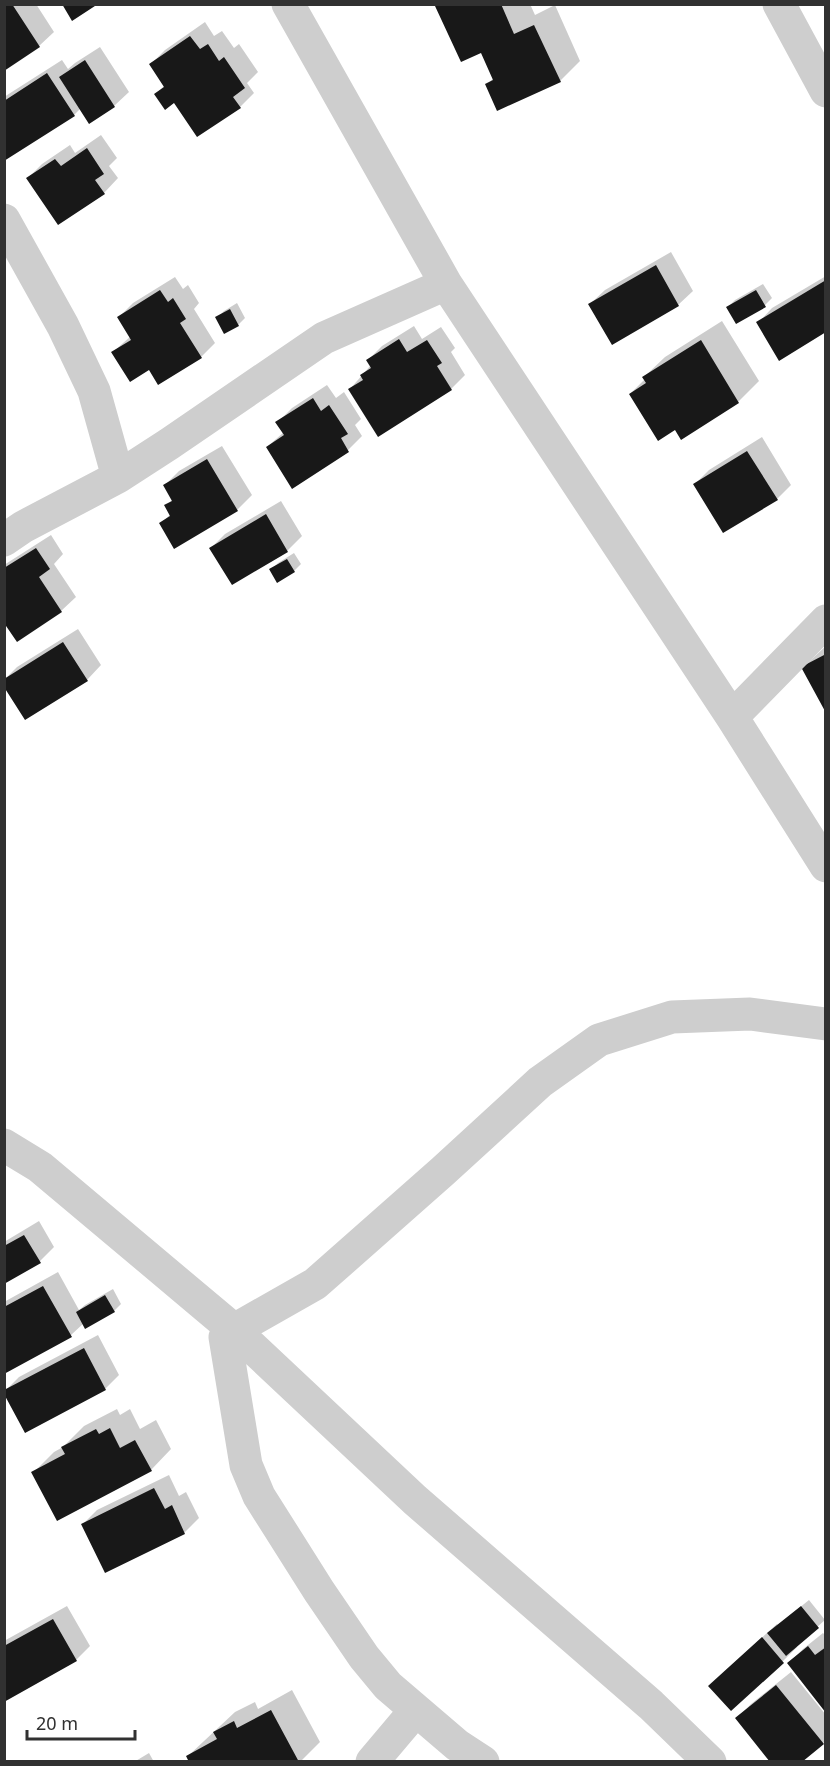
<svg xmlns="http://www.w3.org/2000/svg" width="830" height="1766" viewBox="0 0 830 1766" font-family="'Noto Sans',sans-serif">
<style>
.shadow{fill:#0003}
.building{fill:#181818}
.lines{fill:none;stroke-linecap:round;stroke-linejoin:round}
.minor{stroke:#cecece;stroke-width:33}
</style>
<rect width="100%" height="100%" fill="#fff"/>
<path class="shadow" d="M4 4H36L54 32 39 46Z
M439 4H530L535 15 555 5 580 61 560 81 487 84 494 78 482 51Z
M205 22 214 36 222 31 234 48 239 44 258 72 247 83 254 93 240 107 174 101 156 94 165 85 151 64 165 50Z
M100 47 129 92 114 106 89 122 80 109 74 115 4 160V97L62 60 68 69 75 63Z
M101 135 117 158 109 166 118 178 104 193 28 178 42 164 70 145 75 153Z
M671 252 693 291 678 305 612 343 590 304 605 290Z
M826 276 825 331 758 323 772 308Z
M175 277 183 289 188 285 199 303 194 309 215 343 201 357 150 368 113 352 131 336 119 317 133 303Z
M763 284 772 298 765 305 728 307 735 300Z
M237 303 245 318 238 325 217 318 224 311Z
M722 321 759 381 738 402 681 437 676 428 630 394 645 379 644 377 665 357Z
M414 326 422 339 441 327 455 348 451 352 465 375 451 389H350L371 365 368 360 382 346Z
M327 385 336 398 344 392 361 419 355 425 362 436 348 450 267 447 284 432 277 423 292 408Z
M762 437 791 485 777 499 695 484 709 470Z
M222 446 252 495 237 510 175 547 161 523 171 514 166 506 173 499 165 485 179 471Z
M281 501 302 536 287 551 232 583 211 548 225 534Z
M51 535 63 554 54 564 76 597 61 611 4 620V565Z
M294 553 301 564 294 571 271 570 278 563Z
M78 629 101 665 87 680H4L17 667Z
M826 646V710L803 667Z
M39 1221 54 1247 40 1261 4 1282V1242Z
M58 1272 79 1310 85 1305 113 1289 121 1304 114 1311 84 1323 71 1335 4 1372V1302Z
M98 1335 119 1375 105 1389 5 1391 19 1377Z
M117 1409 120 1415 130 1409 140 1429 156 1420 171 1449 151 1470 33 1473 54 1452 63 1447 84 1426Z
M169 1475 179 1496 186 1492 199 1518 184 1533 105 1571 82 1525 97 1510Z
M809 1600 825 1620 796 1646 797 1647 783 1661 731 1709 724 1672 777 1624 778 1625Z
M67 1606 90 1646 76 1660 4 1700V1641Z
M823 1633 826 1636V1710L789 1663 803 1649Z
M791 1672 826 1715V1741L823 1743 737 1718 751 1704Z
M292 1690 320 1742 300 1762H191L188 1756 235 1712 255 1702 258 1709Z
M149 1753 154 1762H134Z"/>
<path class="building" d="M4 4H12L40 47 4 71Z
M62 4H98L72 21Z
M438 4H501L514 34 534 25 561 82 497 111 485 84 493 80 481 53 461 62 435 6Z
M190 36 200 49 208 44 219 61 224 57 245 88 233 97 241 108 197 137 174 103 165 110 154 94 164 87 149 64Z
M85 60 115 107 89 124 59 77Z
M47 73 75 116 4 161V101Z
M87 148 104 174 95 180 105 194 58 225 26 178 55 159 61 166Z
M656 265 679 306 612 345 588 304Z
M826 280V332L779 361 756 322Z
M160 290 168 302 173 298 186 319 180 323 202 358 158 385 149 370 130 382 111 352 131 340 117 317Z
M756 290 766 307 736 324 726 307Z
M230 309 239 326 224 334 215 317Z
M399 339 407 352 427 340 442 363 437 366 452 390 378 437 348 389 363 380 360 375 371 368 366 360Z
M701 340 739 403 681 440 675 430 658 441 629 394 646 383 642 377Z
M313 398 321 411 329 405 348 434 341 438 349 452 292 489 266 447 284 435 275 422Z
M747 451 778 500 723 533 693 484Z
M207 459 238 511 174 549 159 523 170 516 164 505 172 501 163 485Z
M266 514 288 552 232 585 209 548Z
M36 548 50 569 39 577 62 612 17 642 4 623V568Z
M287 559 295 572 277 583 269 569Z
M63 642 88 681 25 720 4 687V679Z
M826 654V713L801 667Z
M24 1235 41 1263 4 1284V1246Z
M43 1286 72 1337 4 1374V1307Z
M105 1295 115 1312 85 1329 76 1312Z
M84 1348 106 1390 25 1433 4 1394V1390Z
M110 1428 120 1448 135 1440 152 1471 57 1521 31 1472 65 1454 61 1447 96 1429 99 1434Z
M154 1488 165 1509 172 1505 185 1534 105 1573 81 1524Z
M801 1606 819 1628 786 1656 767 1633Z
M53 1619 77 1661 4 1702V1646Z
M762 1637 784 1663 731 1711 708 1686Z
M808 1646 815 1655 826 1647V1713L787 1663Z
M776 1685 824 1744 802 1762H770L735 1718Z
M271 1710 299 1762H189L186 1756 217 1739 213 1732 234 1721 237 1728Z"/>
<g class="lines">
<path class="minor" d="M288 4 446 284 732 717 826 866
M779 4 826 91
M4 220 63 326 94 391 118 477 23 527 4 540
M118 477 169 444 324 338 446 284
M732 717 826 621
M4 1145 40 1167 234 1330 415 1500 651 1705 710 1762
M234 1330 315 1284 443 1171 540 1082 599 1040 672 1017 750 1014 826 1024
M225 1337 246 1465 259 1496 319 1591 364 1657 388 1686 457 1745 483 1762
M372 1762 415 1711"/>
</g>
<rect width="830" height="1766" fill="none" stroke="#313131" stroke-width="12"/>
<path d="M27 1730v9h108v-9" fill="none" stroke="#313131" stroke-width="3"/>
<text x="36" y="1730" font-size="18" fill="#313131" stroke="#ffffff" stroke-width="4.5" paint-order="stroke">20 m</text>
</svg>
